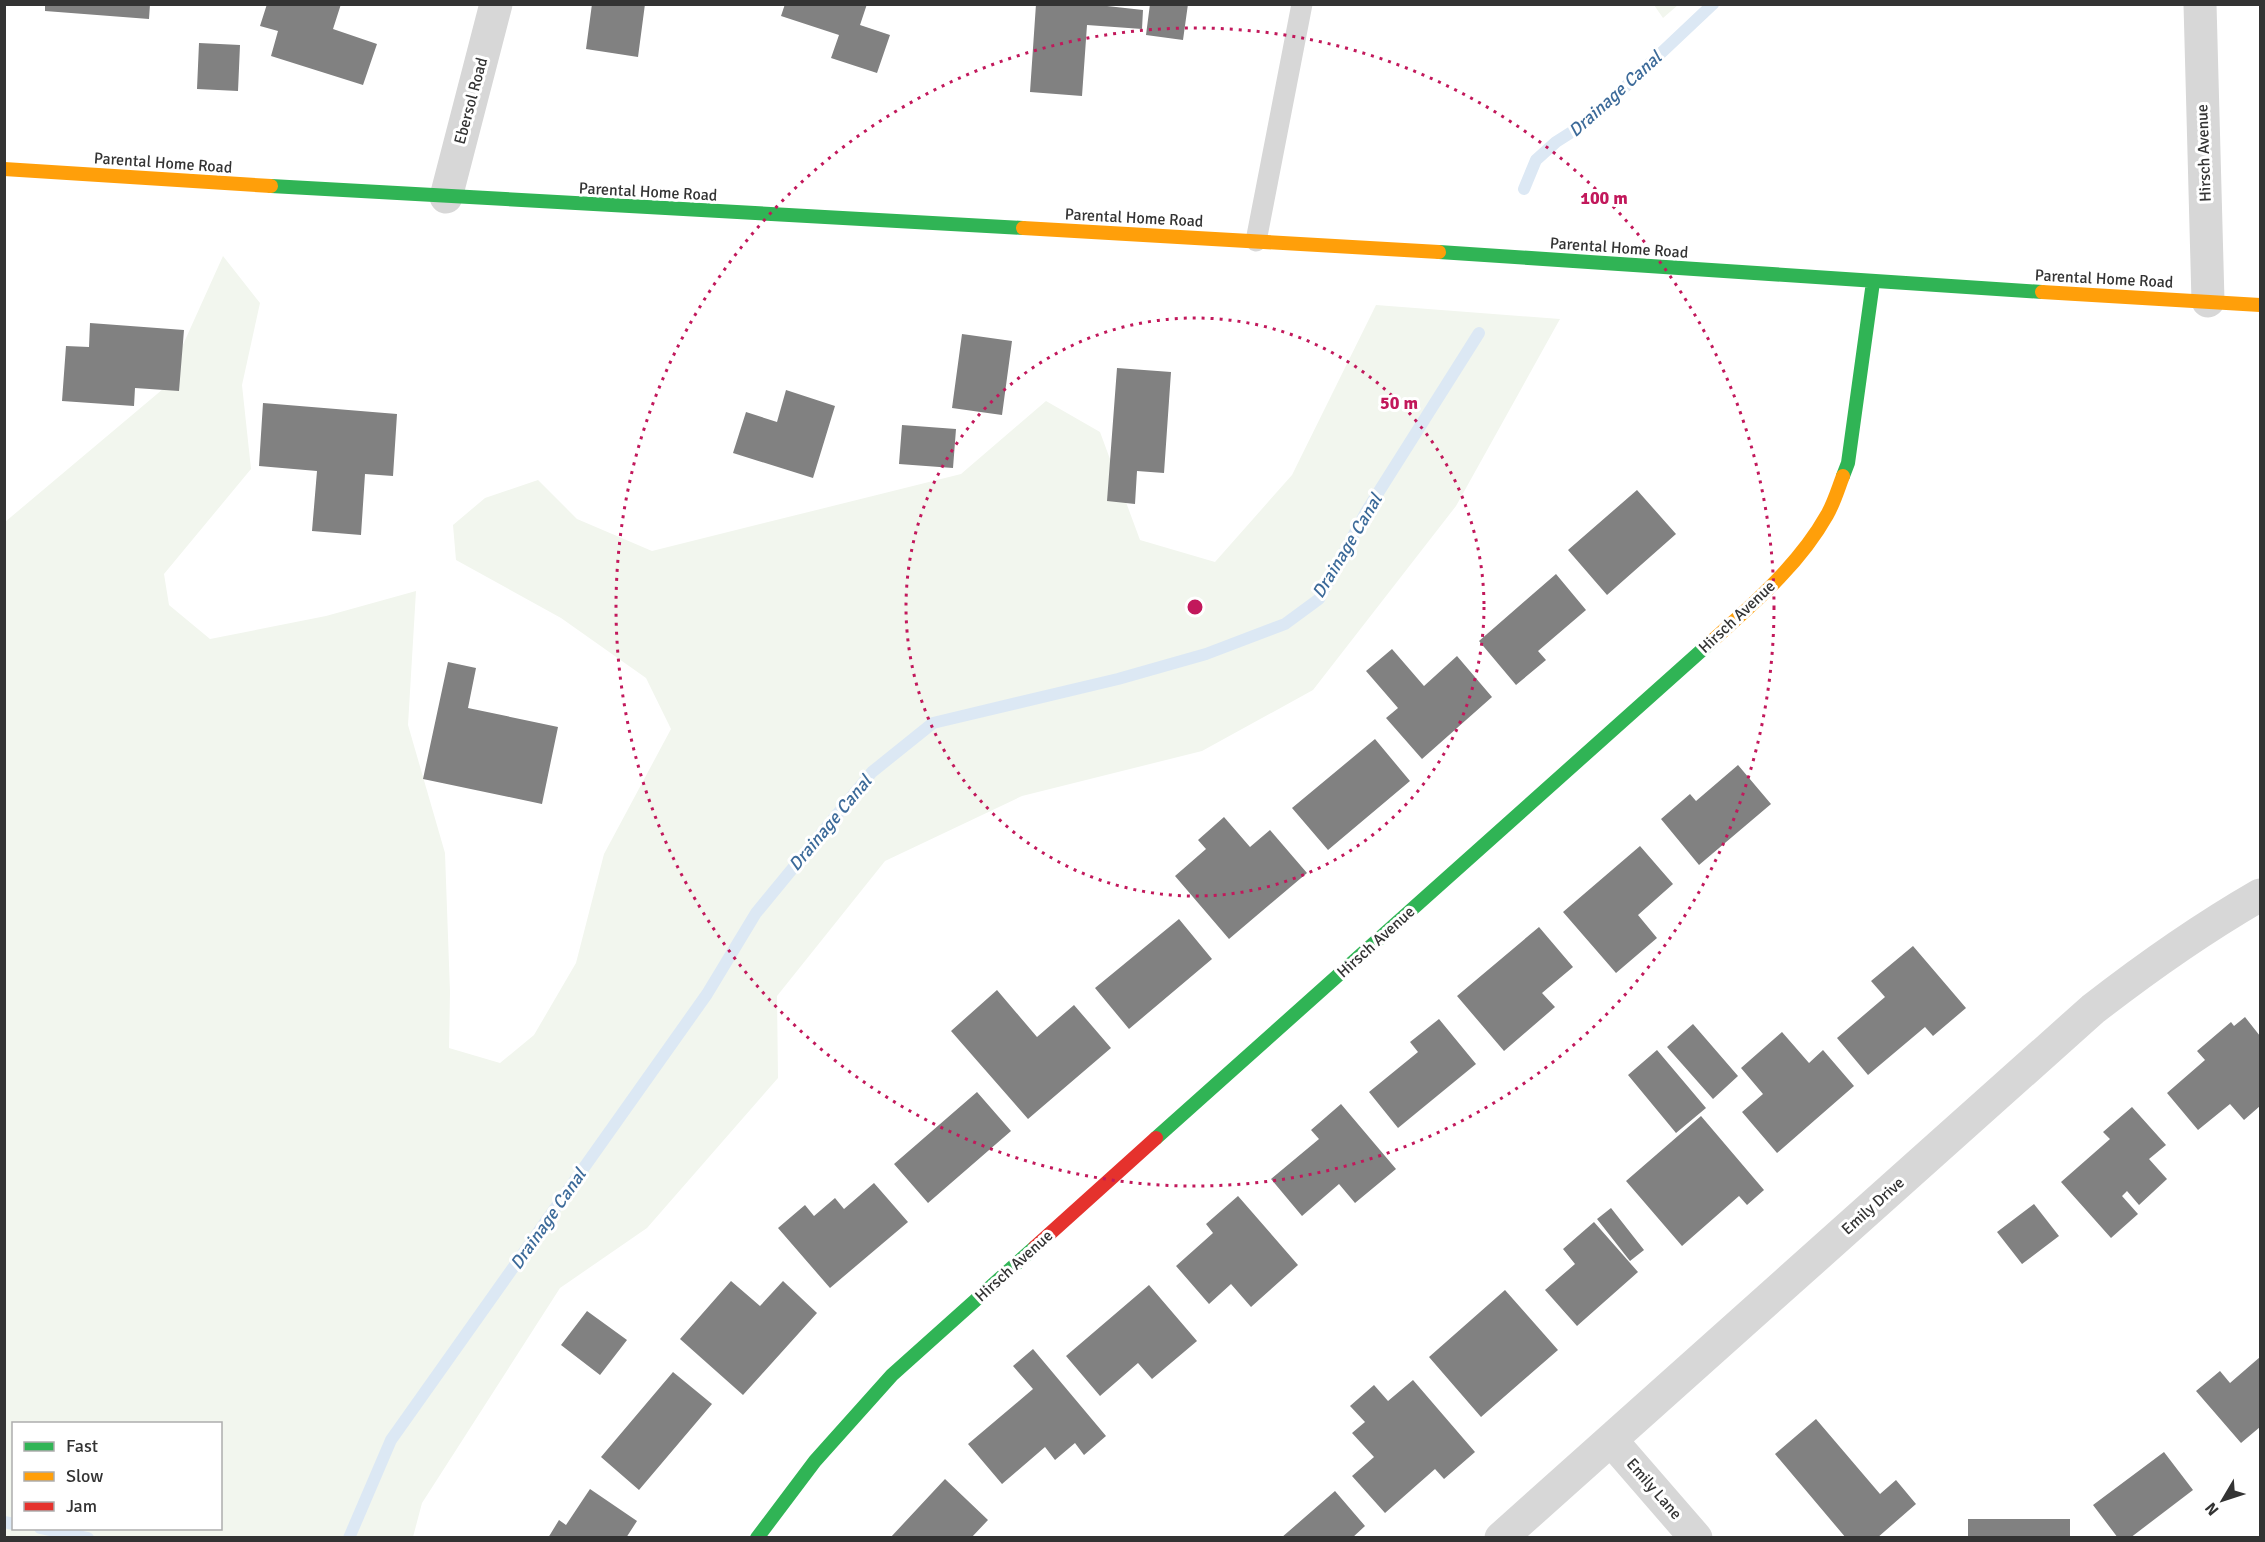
<svg xmlns="http://www.w3.org/2000/svg" width="2265" height="1542" viewBox="0 0 2265 1542" font-family="Signika,sans-serif">
<style>
.green{fill:#f2f6ee;fill-rule:evenodd}
.lines{fill:none;stroke-linecap:round;stroke-linejoin:round}
.stream{stroke:#dce8f4;stroke-width:12}
.building{fill:#818181}
.lane{stroke:#d7d7d7;stroke-width:21}
.street{stroke:#d7d7d7;stroke-width:33}
.fast{stroke:#30b455;stroke-width:14}
.slow{stroke:#ff9f0a;stroke-width:14}
.jam{stroke:#e5322d;stroke-width:14}
.ring{fill:none;stroke:#c2185b;stroke-width:3;stroke-dasharray:3 6}
.labels{text-anchor:middle;dominant-baseline:central;stroke-width:6;stroke-linejoin:round;paint-order:stroke}
.street-label{font-size:16px;fill:#333;stroke:#fff}
.water-label{font-size:18px;font-style:italic;fill:#3c6a99;stroke:#fff}
.centre{fill:#c2185b;stroke:#fff;stroke-width:3}
.ring-label{font-size:18px;text-anchor:middle;font-weight:bold;fill:#c2185b;stroke:#fff;stroke-width:6;stroke-linejoin:round;paint-order:stroke}
</style>
<rect width="100%" height="100%" fill="#fff"/>
<path class="green" d="M1654 5H1678L1663 18Z
M223 256 260 303 242 385 251 469 164 574 169 605 210 639 326 616 416 591 408 725 445 853 450 992 449 1048 500 1063 534 1035 576 963 604 854 671 729 646 678 561 618 456 560 453 525 485 498 538 480 577 519 652 551 961 474 1046 401 1100 432 1140 540 1215 562 1292 475 1376 305 1560 319 1456 506 1313 690 1202 751 1022 796 885 861 777 996 778 1078 647 1228 560 1288 422 1503 413 1537 5 1538V522L163 389ZM14 1424H220V1528H14Z"/>
<g class="lines">
<path class="stream" d="M1524 189 1536 160 1556 142 1589 121 1713 4
M4 1522 14 1524
M40 1528 88 1538
M349 1538 391 1440 707 994 756 913 872 772 933 723 1118 679 1206 654 1285 624 1319 599 1366 512 1479 333"/>
</g>
<path class="building" d="M45 4H150L149 19 45 11Z
M267 4H341L333 29 377 44 363 85 271 56 278 31 260 26Z
M592 4H645L638 57 586 49Z
M785 4H867L860 25 890 35 877 73 831 58 839 35 781 16Z
M1036 4H1089L1143 10 1142 29 1087 25 1082 96 1030 92Z
M1150 4H1188L1183 40 1146 35Z
M199 43 240 45 238 91 197 89Z
M90 323 184 330 179 391 135 388 134 406 62 401 66 346 89 347Z
M962 334 1012 341 1002 415 952 408Z
M1117 368 1171 372 1164 473 1137 471 1135 504 1107 501Z
M786 390 835 406 813 478 733 453 746 412 777 422Z
M263 403 397 414 393 476 365 474 361 535 312 531 317 471 259 466Z
M902 425 956 429 953 468 899 464Z
M1637 490 1676 534 1607 595 1568 550Z
M1556 574 1586 610 1538 651 1546 660 1516 685 1479 641Z
M1392 649 1424 686 1457 656 1492 697 1422 759 1386 718 1398 708 1366 671Z
M448 662 476 668 468 708 558 727 542 804 423 779Z
M1375 739 1410 781 1328 850 1292 808Z
M1738 765 1771 804 1699 865 1661 819 1690 794 1696 801Z
M1224 817 1250 847 1270 830 1307 873 1229 939 1175 876 1206 849 1198 840Z
M1640 846 1673 884 1638 915 1657 938 1616 973 1563 912Z
M1179 919 1212 959 1129 1029 1095 988Z
M1539 927 1573 967 1542 993 1555 1007 1504 1051 1457 996Z
M1913 946 1966 1008 1933 1036 1925 1027 1868 1075 1837 1038 1885 997 1871 981Z
M997 990 1037 1037 1074 1005 1111 1048 1028 1119 951 1031Z
M2245 1017 2260 1036V1106L2244 1120 2230 1104 2198 1130 2167 1093 2205 1060 2197 1051 2231 1022 2234 1026Z
M1439 1019 1476 1064 1398 1128 1369 1092 1418 1052 1410 1042Z
M1693 1024 1738 1076 1713 1099 1667 1047Z
M1782 1032 1809 1063 1823 1050 1854 1086 1777 1153 1742 1112 1763 1094 1741 1068Z
M1657 1050 1706 1108 1676 1133 1628 1075Z
M977 1092 1011 1131 928 1203 894 1164Z
M1341 1104 1396 1169 1355 1203 1339 1184 1302 1216 1271 1179 1319 1139 1311 1130Z
M2132 1107 2166 1145 2149 1159 2167 1179 2139 1205 2127 1191 2122 1196 2138 1214 2111 1238 2061 1182 2110 1139 2103 1132Z
M1701 1116 1764 1190 1747 1205 1739 1196 1682 1246 1626 1181Z
M874 1183 908 1222 830 1288 778 1228 805 1205 814 1216 835 1198 844 1209Z
M1238 1196 1298 1265 1251 1307 1231 1284 1209 1304 1176 1266 1213 1233 1206 1224Z
M2034 1204 2059 1236 2022 1264 1997 1232Z
M1611 1208 1644 1250 1630 1261 1597 1219Z
M1594 1222 1638 1272 1577 1326 1545 1290 1575 1264 1563 1249Z
M731 1281 760 1306 783 1281 817 1313 743 1395 680 1339Z
M1149 1285 1197 1341 1152 1379 1138 1363 1100 1396 1066 1356Z
M1505 1290 1558 1350 1481 1417 1429 1357Z
M587 1311 627 1340 600 1375 561 1345Z
M1033 1349 1106 1436 1084 1455 1075 1443 1055 1460 1045 1447 1002 1484 968 1444 1033 1389 1013 1366Z
M2260 1357V1427L2241 1443 2196 1391 2220 1371 2230 1383Z
M673 1372 712 1404 639 1490 601 1457Z
M1413 1380 1475 1452 1444 1479 1435 1469 1385 1513 1352 1476 1374 1457 1352 1433 1365 1422 1350 1406 1374 1385 1388 1401Z
M1816 1419 1880 1494 1896 1480 1916 1504 1877 1538H1846L1775 1454Z
M2164 1452 2193 1490 2130 1538H2118L2093 1505Z
M945 1479 988 1520 971 1538H890Z
M590 1489 637 1521 626 1538H548L559 1520 566 1525Z
M1335 1491 1365 1526 1352 1538H1281Z
M1968 1519H2070V1538H1968Z"/>
<g class="lines">
<path class="lane" d="M1256 241 1302 4"/>
<path class="street" d="M2200 4 2208 301
M446 197 496 4
M1611 1440 1696 1538
M1501 1538 2093 1009C2147 967 2201 929 2260 895"/>
<path class="fast" d="M271 186 1023 228
M1439 252 2042 292
M1843 476 1848 463 1873 282
M1156 1138 1711 642
M757 1538 815 1461 892 1375 1035 1247"/>
<path class="slow" d="M4 169 271 186
M1023 228 1439 252
M2042 292 2260 305
M1711 642C1753 604 1799 565 1827 515 1834 503 1838 489 1843 476"/>
<path class="jam" d="M1035 1247 1156 1138"/>
</g>
<g class="ring">
<circle cx="1195" cy="607" r="289"/>
<circle cx="1195" cy="607" r="579"/>
</g>
<g class="labels">
<g class="street-label">
<text transform="translate(471 101) rotate(-75)">Ebersol Road</text>
<text transform="translate(2204 153) rotate(-92)">Hirsch Avenue</text>
<text transform="translate(163 163) rotate(4)">Parental Home Road</text>
<text transform="translate(648 192) rotate(3)">Parental Home Road</text>
<text transform="translate(1134 218) rotate(3)">Parental Home Road</text>
<text transform="translate(1619 248) rotate(4)">Parental Home Road</text>
<text transform="translate(2104 279) rotate(3)">Parental Home Road</text>
<text transform="translate(1737 617) rotate(-43)">Hirsch Avenue</text>
<text transform="translate(1376 942) rotate(-42)">Hirsch Avenue</text>
<text transform="translate(1873 1206) rotate(-42)">Emily Drive</text>
<text transform="translate(1014 1266) rotate(-42)">Hirsch Avenue</text>
<text transform="translate(1654 1489) rotate(49)">Emily Lane</text>
</g>
<g class="water-label">
<text transform="translate(1615 94) rotate(-42)">Drainage Canal</text>
<text transform="translate(1347 546) rotate(-59)">Drainage Canal</text>
<text transform="translate(830 823) rotate(-50)">Drainage Canal</text>
<text transform="translate(548 1219) rotate(-55)">Drainage Canal</text>
</g>
</g>
<circle cx="1195" cy="607" r="9" class="centre"/>
<g class="ring-label">
<text x="1604" y="204">100 m</text>
<text x="1399" y="409">50 m</text>
</g>
<rect width="2265" height="1542" fill="none" stroke="#333333" stroke-width="12"/>
<rect x="12" y="1422" width="210" height="108" fill="#ffffff" stroke="#adadad" stroke-width="1.5"/>
<rect x="24" y="1442" width="30" height="9" fill="#30b455" stroke="#adadad" stroke-width="1.5"/>
<text x="66" y="1452" font-size="18" fill="#333333">Fast</text>
<rect x="24" y="1472" width="30" height="9" fill="#ff9f0a" stroke="#adadad" stroke-width="1.5"/>
<text x="66" y="1482" font-size="18" fill="#333333">Slow</text>
<rect x="24" y="1502" width="30" height="9" fill="#e5322d" stroke="#adadad" stroke-width="1.5"/>
<text x="66" y="1512" font-size="18" fill="#333333">Jam</text>
<g transform="translate(2223 1500) rotate(231)" stroke="#ffffff" stroke-width="4.5" paint-order="stroke">
<path d="M0-4.5L10 22L0 15L-10 22Z" fill="#333333"/>
<text y="-9" font-size="16" font-weight="bold" text-anchor="middle" fill="#333333">N</text>
</g>
</svg>
